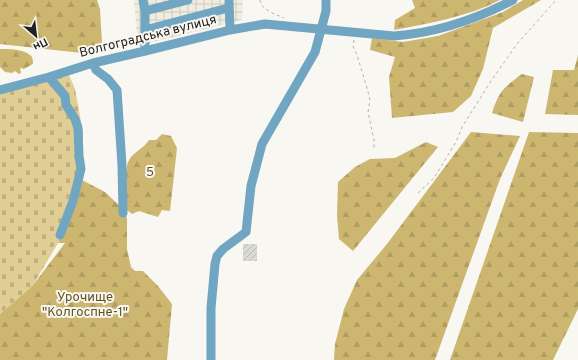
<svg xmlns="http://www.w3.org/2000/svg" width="578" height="360" viewBox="0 0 578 360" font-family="Overpass,sans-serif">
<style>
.industrial{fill:url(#industrial-grid)}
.forest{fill:url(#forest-firs)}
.cemetery{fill:url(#cemetery-stones)}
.building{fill:url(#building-hatch)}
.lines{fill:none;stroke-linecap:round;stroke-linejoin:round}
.path{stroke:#b2b1ad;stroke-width:1;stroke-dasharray:3 3;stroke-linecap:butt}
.minor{stroke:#70a6c1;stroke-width:9}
.labels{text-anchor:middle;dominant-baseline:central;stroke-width:4;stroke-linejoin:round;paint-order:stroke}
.street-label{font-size:13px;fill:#232220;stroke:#f8f7f2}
.park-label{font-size:13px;fill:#62521d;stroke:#f8f7f2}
</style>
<defs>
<pattern id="industrial-grid" width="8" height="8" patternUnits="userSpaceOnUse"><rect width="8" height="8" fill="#f0ecdf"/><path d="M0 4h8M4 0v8" fill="none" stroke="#cecabf"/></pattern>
<pattern id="forest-firs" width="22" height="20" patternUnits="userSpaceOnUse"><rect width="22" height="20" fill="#cdb770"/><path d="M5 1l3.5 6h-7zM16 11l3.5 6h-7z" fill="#b09d61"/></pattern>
<pattern id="cemetery-stones" width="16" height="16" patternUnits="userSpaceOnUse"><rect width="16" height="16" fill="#e0ce95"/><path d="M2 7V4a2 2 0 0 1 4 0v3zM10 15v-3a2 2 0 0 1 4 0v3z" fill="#c0b180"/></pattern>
<pattern id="building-hatch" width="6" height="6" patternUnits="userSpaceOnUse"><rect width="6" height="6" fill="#dad9d3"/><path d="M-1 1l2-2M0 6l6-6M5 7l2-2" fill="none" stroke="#bbbab5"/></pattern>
</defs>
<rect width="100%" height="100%" fill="#f8f7f2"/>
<path class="industrial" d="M134 0H243L242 20 138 46Z"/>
<path class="forest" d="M0 0H97L100 9 102 43 96 50 82 53 0 44Z
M412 0H500C467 17 430 23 394 30L395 20 415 8Z
M523 0H541L493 28 483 69 471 96 453 112 392 118 389 77 395 57 370 50 372 38 403 42 438 36 503 12Z
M0 49C9 49 23 49 30 55 33 57 33 61 33 64L24 69 20 68 21 73 19 74 15 71 12 73 5 72 0 67Z
M578 55V115L545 114 553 70H574Z
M522 74 534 77 523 122 492 113C499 91 503 88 522 74Z
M471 132 520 136 500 179 435 360H334L335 344 344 309 357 280 387 244Z
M529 132 578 133V309L553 360H450Z
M162 134 171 136 177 148 170 211 162 210 158 217 139 211 132 214 127 210C127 197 122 168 131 157 136 151 144 148 149 140H156Z
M426 142 438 147 353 251 339 239 337 216 338 182 355 167 370 159 395 158Z
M82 180 105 192 125 211 127 219V249L131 267 135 271H143L158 286 172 304 167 360H0V314L33 285 65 243H58Z"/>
<path class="cemetery" d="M69 75 75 89 83 132 82 180 58 243 33 285 0 314V93Z"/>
<path class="building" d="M243 244H257V261H243Z"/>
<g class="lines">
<path class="path" d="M260 0 261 5 270 12 284 18
M354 40 353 46 357 55 367 88 370 100 368 112 374 140V148
M418 193 434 178 456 142 462 127 491 81 517 44 556 0"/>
<path class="minor" d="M143 0 145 11V51
M229 0 230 30
M145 11 188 0
M145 30 228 8
M93 63 96 70 108 79 117 90 122 165 123 213
M49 77 65 96 66 105 75 119 78 128 79 156 81 169 73 201 60 235
M0 90 49 77 93 63 145 51 230 30 265 24 394 36C436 33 475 20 513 0
M211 360V308L215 264 217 256 223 249 246 232 251 186 262 144 315 52 326 11V0"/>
</g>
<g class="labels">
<g class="street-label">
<text transform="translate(148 37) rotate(-14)">Волгоградська вулиця</text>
</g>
<g class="park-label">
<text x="150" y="173">5</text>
<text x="85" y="298">Урочище<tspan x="85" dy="15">"Колгоспне-1"</tspan></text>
</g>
</g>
<g transform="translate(36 36) rotate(152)" stroke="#f8f7f2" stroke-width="3" paint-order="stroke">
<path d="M0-3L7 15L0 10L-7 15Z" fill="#232220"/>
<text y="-6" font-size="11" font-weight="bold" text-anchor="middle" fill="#232220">Пн</text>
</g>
</svg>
